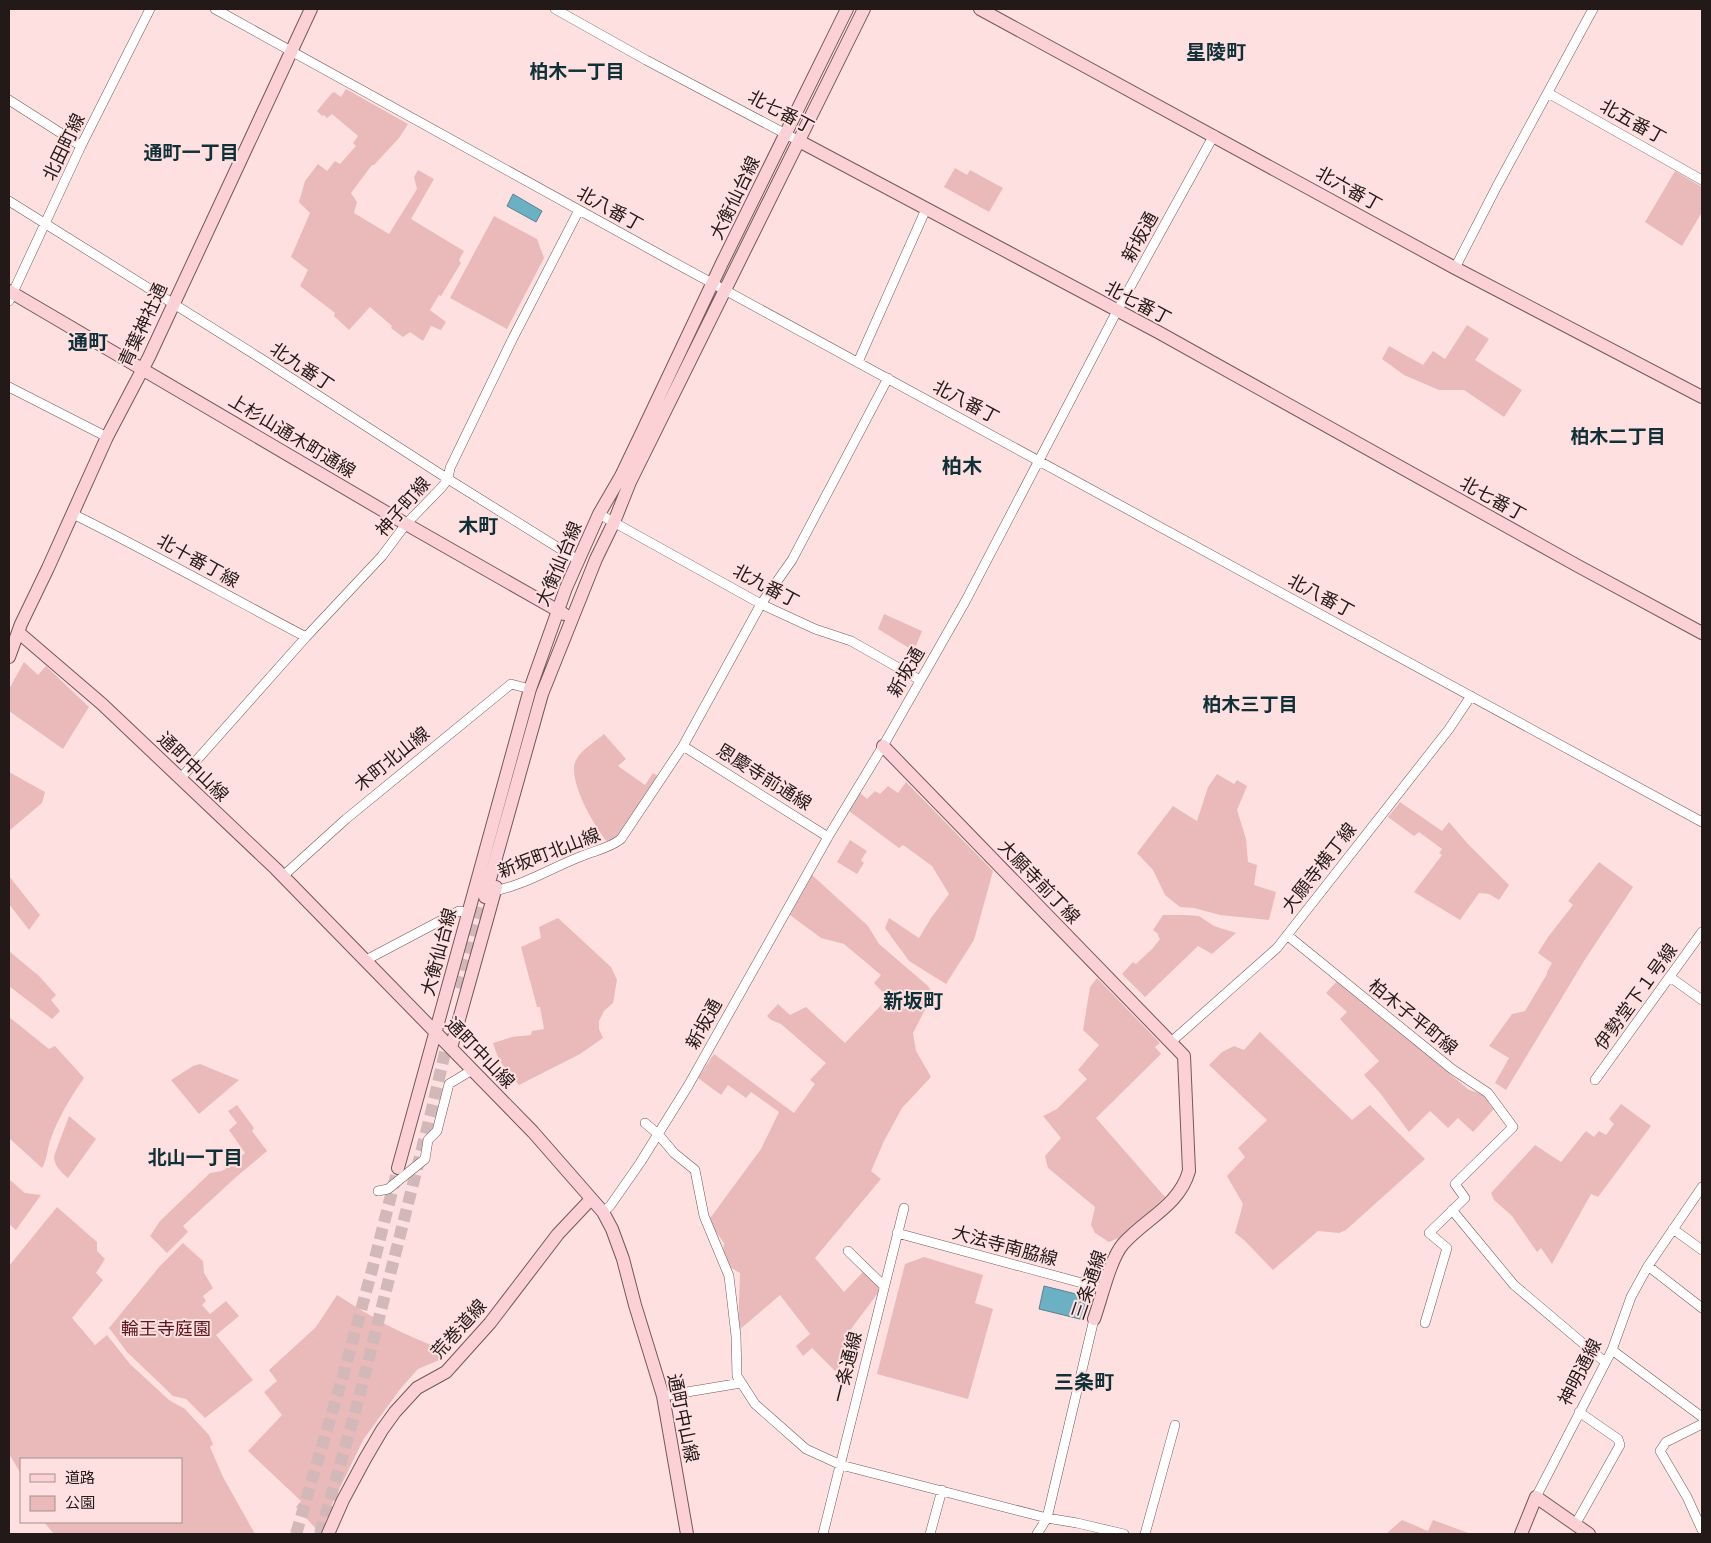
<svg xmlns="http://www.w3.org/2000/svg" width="1711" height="1543" viewBox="0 0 1711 1543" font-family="Karla,'Noto Sans JP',sans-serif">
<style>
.green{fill:#eababa}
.water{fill:#6cb0c3;stroke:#568390}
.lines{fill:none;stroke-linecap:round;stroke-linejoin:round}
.secondary-tunnel{stroke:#d2b8b8;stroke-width:12;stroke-dasharray:12 6;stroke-linecap:butt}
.street-casing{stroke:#725959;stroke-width:10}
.secondary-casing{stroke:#725959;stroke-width:14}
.street{stroke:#fff;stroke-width:9}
.secondary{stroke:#fcd1d5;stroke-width:12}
.labels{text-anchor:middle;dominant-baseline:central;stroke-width:4;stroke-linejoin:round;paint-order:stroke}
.street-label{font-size:18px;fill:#231919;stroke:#fee0e0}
.park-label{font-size:18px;fill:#5d151e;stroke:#fee0e0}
.neighbourhood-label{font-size:19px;font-weight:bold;fill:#103038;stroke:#fee0e0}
.quarter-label{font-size:20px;font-weight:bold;fill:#103038;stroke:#fee0e0}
</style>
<rect width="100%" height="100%" fill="#fee0e0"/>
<path class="green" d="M346 89 408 124 399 138 374 165H372L351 193 357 202 354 213 389 234 417 189 414 177 418 170 434 179 411 219 464 251 459 260 461 263 441 296 439 295 430 310 446 322 441 330 431 326 423 341 410 332 403 337 391 328 392 326 370 307 349 330 334 316 335 313 300 286 308 270 291 257 310 213 299 202 305 181 318 164 327 171 335 161 340 164 356 146 353 143 358 136 332 114 327 118 324 115 322 116 317 111 332 93 334 92 341 97Z
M955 168 967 175 970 170 1003 188 989 212 944 187Z
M1675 171 1702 187V212L1682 246 1645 222Z
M494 216 537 239 544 258 507 329 450 298Z
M1467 325 1489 339 1475 360 1522 390 1504 417 1464 390H1439L1404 375 1382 359 1389 346 1423 365 1433 351 1445 359Z
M884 614 922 631 914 651 878 629Z
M24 662 38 675 46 666 89 707 63 749 9 711V689Z
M604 734 626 759 618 766 645 785 653 773 659 777 620 836 609 844C596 830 566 779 576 760 581 750 595 742 604 734Z
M9 772 45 792 42 803 9 831Z
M1217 774 1234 784 1237 780 1247 786 1237 810 1246 839 1248 862 1257 865 1254 885 1276 892 1269 920 1220 915 1194 908 1180 907 1165 895 1153 870 1137 853 1173 806 1197 821 1208 787Z
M906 782 993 871 974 940 946 984 909 961 885 928 889 918 919 938 931 918 949 894 932 866 903 845 899 848 849 811 860 793 867 799 875 791 880 794 888 786 898 793Z
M1400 802 1442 831 1449 822 1467 843 1509 885 1499 900 1489 894 1479 893 1460 920 1414 892 1442 855 1439 853 1442 849 1419 832 1414 836 1388 817Z
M850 840 867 851 861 860 864 863 857 874 837 862Z
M1599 862 1633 887 1584 961 1506 1090 1495 1083 1509 1058 1489 1046 1512 1014 1525 1011 1547 974V972L1552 963 1538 953 1548 937 1573 905 1568 901Z
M812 875 868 926 879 944 928 986 933 994 913 1033 916 1051 931 1077 902 1108 884 1141 871 1171 881 1179 815 1258 844 1292 863 1272 881 1289 845 1337 852 1343 847 1360 835 1371 812 1348 803 1356 796 1346 810 1334 780 1295 738 1331 740 1273 728 1266 723 1251 724 1243 708 1221 761 1149 779 1112 751 1092 746 1098 728 1085 721 1095 698 1078 714 1054 794 1113 815 1084 810 1080 826 1063 781 1024 771 1020 767 1016 778 1004 790 1015 806 1007 845 1043 888 998 874 983 881 975 844 944 821 938 790 915Z
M9 876 40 915 29 930 9 904Z
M1163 915H1185L1199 916 1214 926 1236 933 1212 954 1198 946 1145 997 1122 974 1133 962 1136 964 1153 948 1160 939 1158 936V934L1153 930Z
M558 918 611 967 617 980 613 1003 604 1011 599 1021V1029L603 1038 580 1054 519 1085C507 1072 498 1061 493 1043L512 1037 531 1035 532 1031 544 1029 540 1007H537L521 947 541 938 539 927Z
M9 951 39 976 56 995 51 1000 60 1011 52 1019 9 986Z
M1097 978 1160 1043 1155 1047 1161 1054 1096 1118 1165 1197 1121 1237 1109 1242 1095 1233 1091 1225 1095 1207 1048 1168 1045 1156 1061 1138 1043 1116 1057 1109 1087 1079 1078 1070 1099 1045 1083 1030 1090 987Z
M1338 980 1469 1090 1486 1095 1490 1105 1494 1109 1473 1132 1458 1118 1448 1128 1430 1111 1409 1132 1380 1093 1364 1075 1379 1061 1340 1019 1347 1012 1326 993Z
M9 1017 49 1049 55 1046 84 1078C70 1098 58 1118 50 1141 47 1151 47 1159 42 1168L9 1138Z
M1260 1032 1352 1120 1370 1105 1425 1159 1346 1230 1339 1233 1318 1231 1273 1270 1244 1240 1235 1233 1243 1204 1227 1176 1245 1157 1238 1148 1267 1120 1209 1065 1222 1052 1234 1046 1244 1050Z
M200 1064 239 1080 199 1114 171 1080 193 1066Z
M1621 1104 1651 1126 1598 1197 1591 1194 1552 1264 1541 1248 1537 1252 1512 1216 1494 1200 1491 1193 1535 1145 1561 1162 1586 1131 1594 1137 1599 1131 1606 1135 1614 1124 1609 1119Z
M237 1105 254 1128 252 1131 267 1151 235 1178 183 1226 188 1232 167 1253 150 1236 160 1221 210 1173 222 1171 231 1165 245 1153 229 1130 237 1123 228 1111Z
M69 1116 96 1139 68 1178C61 1172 54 1166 54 1156Z
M9 1179 25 1193 41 1195 16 1230 9 1224Z
M57 1207 97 1242V1251L105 1259 96 1273 103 1280 72 1318 95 1345 107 1335 130 1364 169 1400 185 1409 209 1435 213 1444 210 1447 223 1477 255 1534H54L44 1522H181V1459H21V1474L9 1454V1266Z
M183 1243 203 1261 204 1273 213 1288 203 1296 206 1301 202 1305 210 1314 226 1301 239 1316 216 1335 253 1380 205 1418 186 1399 173 1396 127 1352 109 1328 160 1266Z
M924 1257 983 1275 975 1303 993 1309 968 1399 877 1374 905 1264Z
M337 1295C370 1316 403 1336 441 1348L444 1358 418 1369 401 1388 363 1440 332 1504 321 1534H315L317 1530 296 1507 301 1501 248 1451 282 1415 264 1392 277 1381 269 1370 316 1327Z
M1402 1520 1428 1531 1433 1520 1471 1534H1386Z"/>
<path class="water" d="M513 194 542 211 536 222 507 206Z
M1044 1286 1088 1297 1084 1320 1039 1309Z"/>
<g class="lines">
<path class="secondary-tunnel" d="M461 989 485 897
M296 1534 343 1376 372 1270 398 1168
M320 1534 355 1413 431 1113 449 1035"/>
<defs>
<path id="street" d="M215 9 666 258 1702 822
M555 9 646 60 799 141
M1548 93 1702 180
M9 100 81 146
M9 201 257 356 448 479 578 560
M1455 268 1497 186 1593 9
M9 301 81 146 150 9
M858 362 926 209
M9 387 107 437
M73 514C152 553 228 596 306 637
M599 514 761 604 815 629 851 641 920 680
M683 746 828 837
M180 779 306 637 382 556 406 524 442 487 448 479 450 468 512 340 579 210
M283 876 346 819 511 684 530 689
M494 891C525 885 553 867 582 856 596 850 608 849 621 839L683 746 761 604 792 560 888 378
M1287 935 1452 1069 1488 1093 1513 1127 1455 1184 1465 1198 1429 1233 1447 1248 1425 1323
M366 960 455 913 459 911 469 913
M1670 977 1702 1000
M1171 1042 1277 948 1449 729 1471 696
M1595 1080 1702 932
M645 1123 658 1134 674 1153 695 1170 704 1216 729 1276 736 1336 737 1376 755 1404 806 1449 841 1465 1047 1518 1077 1523 1124 1534
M378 1191 388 1189 425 1159 428 1140 437 1131 449 1084 472 1070
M1452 1210 1514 1285 1605 1362
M603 1212 610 1206 640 1163 688 1086 828 837 883 746 965 602 1117 311 1214 135
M1673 1229 1702 1250
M897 1233 1104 1289
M848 1251 884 1286
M1648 1266 1702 1308
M1612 1350 1702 1417
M663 1396 741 1383
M1702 1424 1666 1442 1660 1451 1687 1497 1702 1530
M1536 1497 1612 1350 1631 1297 1648 1266 1702 1187
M1575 1525 1620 1445 1618 1439 1579 1412
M823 1534 904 1208
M930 1534 942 1490
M1037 1534 1047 1518 1094 1319
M1145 1534 1175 1425"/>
<path id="secondary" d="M980 9 1455 268 1702 397
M799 141 1158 332 1578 566 1702 633
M9 291 406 524 564 614
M18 632 102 704 276 869 533 1132 603 1212 612 1229 623 1259 635 1305 663 1396 687 1534
M9 657 21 624 48 568 107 437 149 357 311 9
M883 746 1184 1056 1189 1171C1179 1206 1146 1218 1123 1244 1110 1259 1101 1300 1094 1319
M485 897 542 694 596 559 614 522 630 482 864 9
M451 1048 496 887
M398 1168 530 689 566 588 599 514 621 476 643 430 722 263 847 9
M328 1534 343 1500 365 1459 382 1430 395 1412 417 1388 446 1372 490 1323 558 1234 591 1199
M1521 1534 1536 1497 1589 1534"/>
</defs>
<use href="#street" class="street-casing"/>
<use href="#secondary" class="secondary-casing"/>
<use href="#street" class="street"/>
<use href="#secondary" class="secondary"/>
</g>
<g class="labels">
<g class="street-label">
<text transform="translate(781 112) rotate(28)">北七番丁</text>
<text transform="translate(1633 122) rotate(29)">北五番丁</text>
<text transform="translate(64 147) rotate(-64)">北田町線</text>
<text transform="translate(1349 189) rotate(29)">北六番丁</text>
<text transform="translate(735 198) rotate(-64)">大衡仙台線</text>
<text transform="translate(610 209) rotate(29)">北八番丁</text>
<text transform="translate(1140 237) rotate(-61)">新坂通</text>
<text transform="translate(1138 303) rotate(28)">北七番丁</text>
<text transform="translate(143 325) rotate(-65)">青葉神社通</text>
<text transform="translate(302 367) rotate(34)">北九番丁</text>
<text transform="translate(966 402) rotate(28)">北八番丁</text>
<text transform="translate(292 436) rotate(31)">上杉山通木町通線</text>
<text transform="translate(1493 499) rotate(29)">北七番丁</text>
<text transform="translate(403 507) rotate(-49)">神子町線</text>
<text transform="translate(198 561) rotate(29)">北十番丁線</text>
<text transform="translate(559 564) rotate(-67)">大衡仙台線</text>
<text transform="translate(766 586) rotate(28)">北九番丁</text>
<text transform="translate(1321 596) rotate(28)">北八番丁</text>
<text transform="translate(906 672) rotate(-60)">新坂通</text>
<text transform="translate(392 759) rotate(-39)">木町北山線</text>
<text transform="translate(193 767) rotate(44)">通町中山線</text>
<text transform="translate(764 777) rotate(32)">恩慶寺前通線</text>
<text transform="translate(549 853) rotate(-21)">新坂町北山線</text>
<text transform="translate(1319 868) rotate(-52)">大願寺横丁線</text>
<text transform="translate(1039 882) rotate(46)">大願寺前丁線</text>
<text transform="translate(439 952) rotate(-75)">大衡仙台線</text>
<text transform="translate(1636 997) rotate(-54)">伊勢堂下１号線</text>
<text transform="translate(1413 1017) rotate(39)">柏木子平町線</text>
<text transform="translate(704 1024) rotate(-61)">新坂通</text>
<text transform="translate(480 1053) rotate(46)">通町中山線</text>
<text transform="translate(1005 1246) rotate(15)">大法寺南脇線</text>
<text transform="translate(1089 1285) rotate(-71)">三条通線</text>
<text transform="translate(459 1329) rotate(-48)">荒巻道線</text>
<text transform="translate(847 1367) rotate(-76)">一条通線</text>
<text transform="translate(1580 1372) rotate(-63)">神明通線</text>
<text transform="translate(683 1418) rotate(78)">通町中山線</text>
</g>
<g class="park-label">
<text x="166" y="1329">輪王寺庭園</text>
</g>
<g class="neighbourhood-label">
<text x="577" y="72">柏木一丁目</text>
<text x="191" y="153">通町一丁目</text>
<text x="1618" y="437">柏木二丁目</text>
<text x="1250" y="705">柏木三丁目</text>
<text x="195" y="1158">北山一丁目</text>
</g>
<g class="quarter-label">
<text x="1216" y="52">星陵町</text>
<text x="88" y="342">通町</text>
<text x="962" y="466">柏木</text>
<text x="478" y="526">木町</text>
<text x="913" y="1001">新坂町</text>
<text x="1084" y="1382">三条町</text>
</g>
</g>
<rect width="1711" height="1543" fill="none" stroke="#231919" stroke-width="20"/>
<rect x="20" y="1458" width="162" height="65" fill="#fee0e0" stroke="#a69090"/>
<rect x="30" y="1474" width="25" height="8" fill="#fcd1d5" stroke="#a69090"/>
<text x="65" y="1483" font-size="15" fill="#231919">道路</text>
<rect x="30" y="1496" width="25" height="15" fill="#eababa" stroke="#a69090"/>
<text x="65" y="1508" font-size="15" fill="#231919">公園</text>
</svg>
